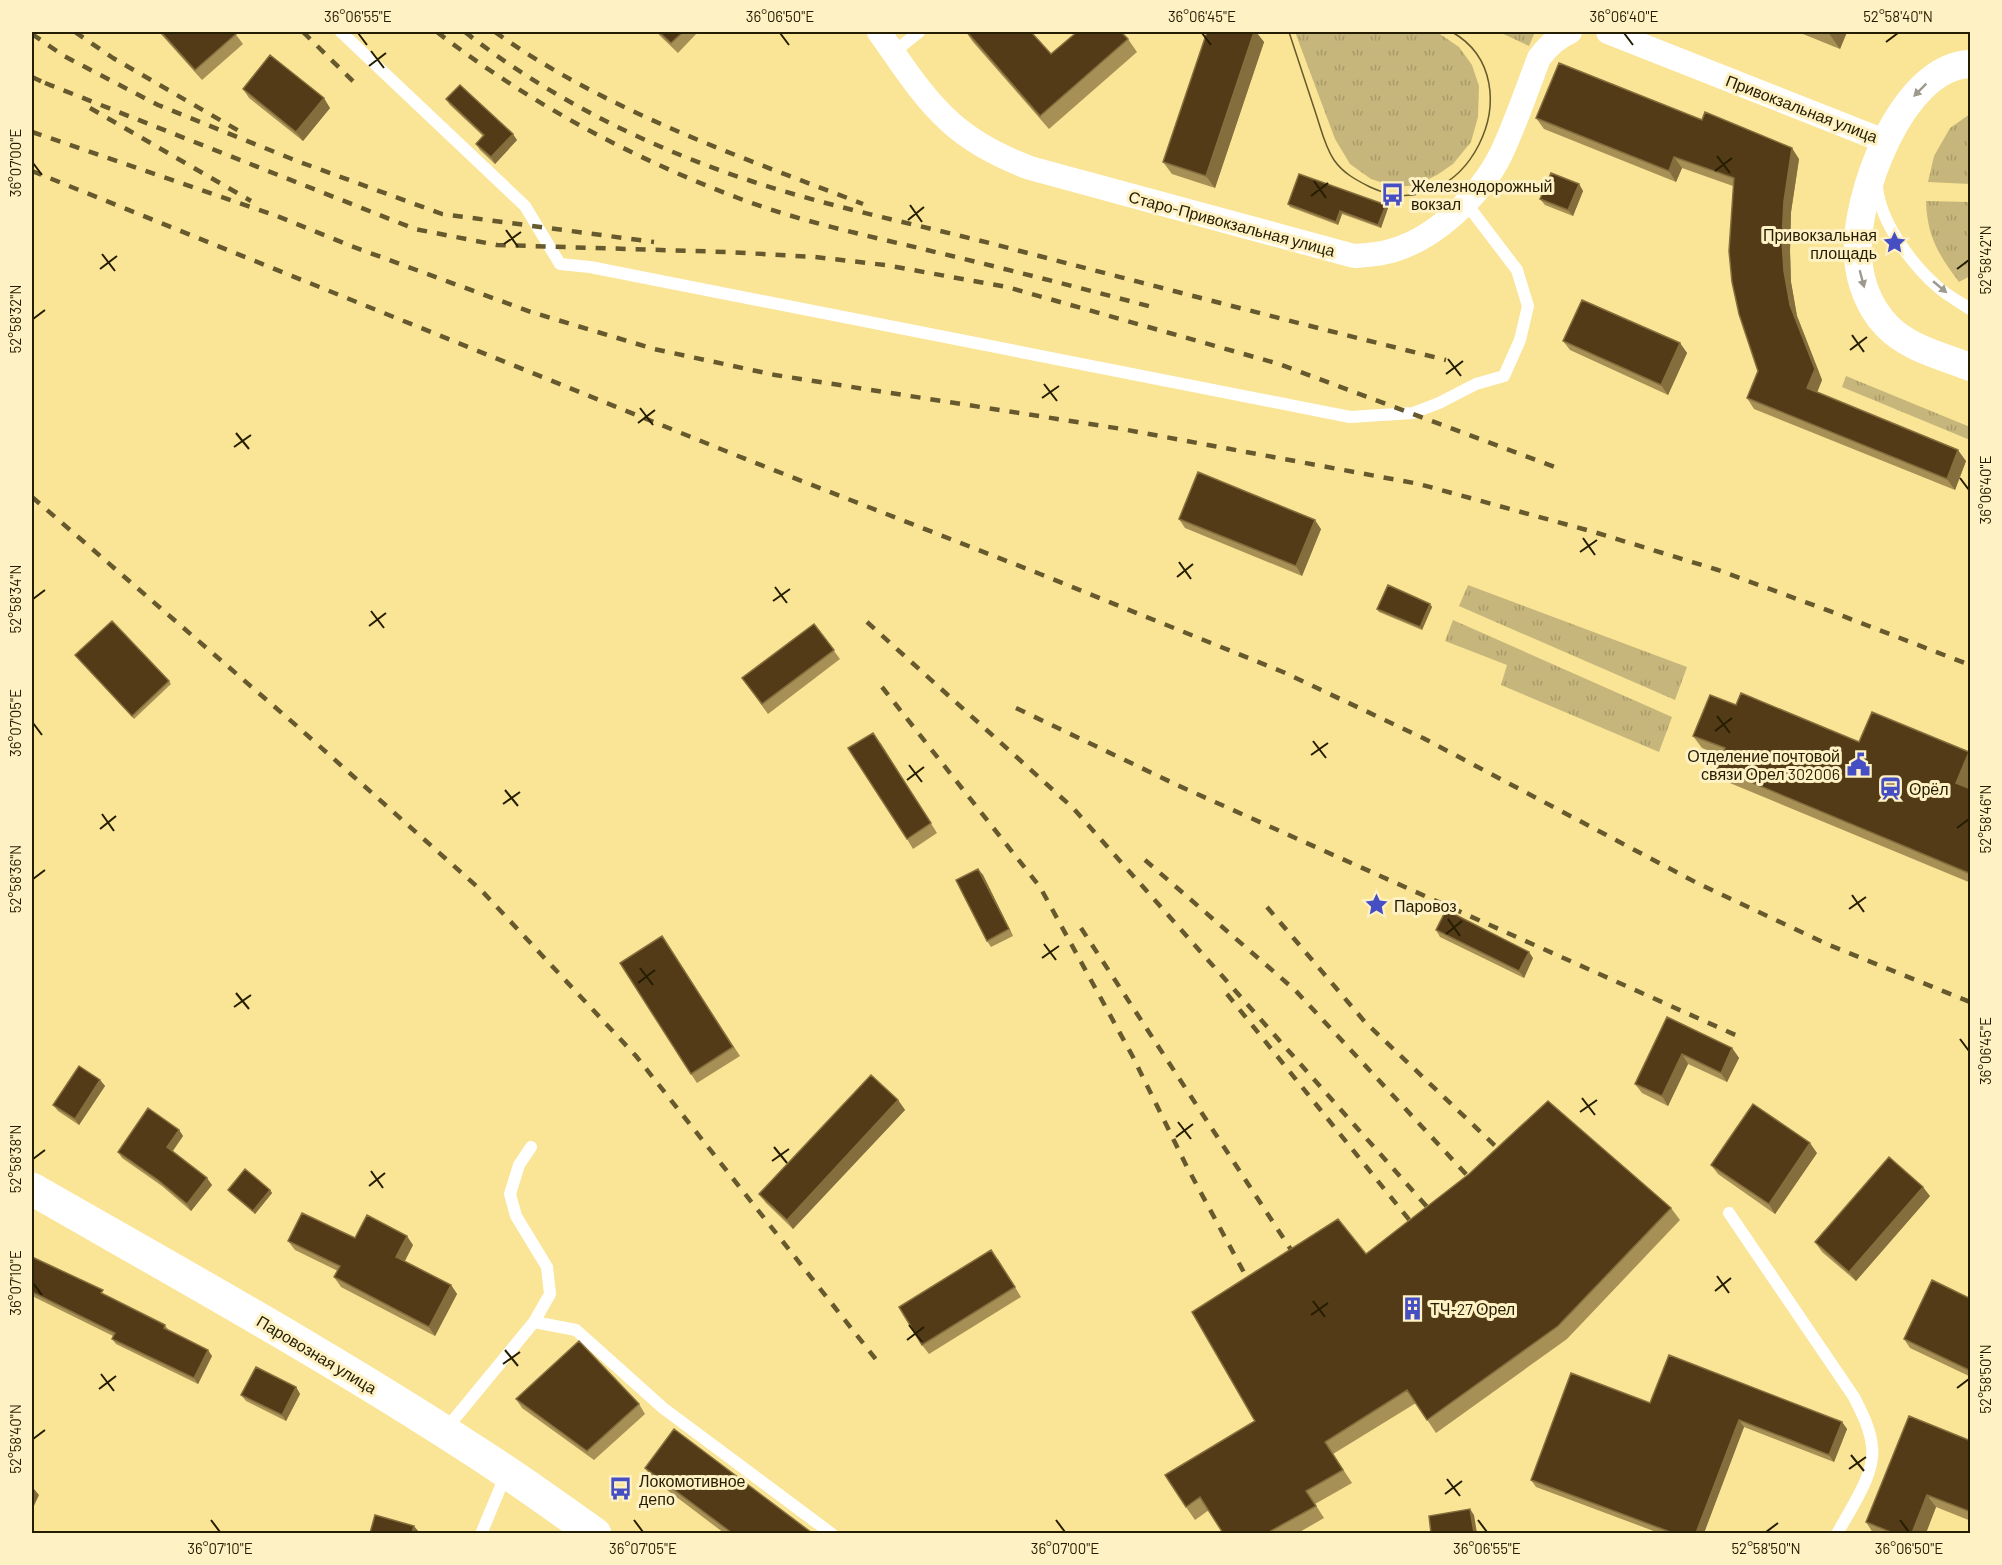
<svg xmlns="http://www.w3.org/2000/svg" width="2002" height="1565" viewBox="0 0 2002 1565" font-family="Barlow,sans-serif">
<style>
.grass{fill:url(#grass-tufts)}
.lines{fill:none;stroke-linecap:round;stroke-linejoin:round}
.service{stroke:#fff;stroke-width:12}
.minor{stroke:#fff;stroke-width:24}
.tertiary{stroke:#fff;stroke-width:28}
.secondary{stroke:#fff;stroke-width:33}
.tram{stroke:#65592d;stroke-width:1.5}
.rail{stroke:#65592d;stroke-width:4.5;stroke-dasharray:10 10;stroke-linecap:butt}
.wall{fill:#a69056}
.shaded-wall{fill:#856e3d}
.building{fill:#533b17;stroke:#856e3d;stroke-width:1.5}
.oneway{fill:#9d998c}
.ticks{fill:none;stroke:#251d00;stroke-width:2}
.labels{text-anchor:middle;dominant-baseline:central;stroke-width:6;stroke-linejoin:round;paint-order:stroke}
.street-label{font-size:16px;fill:#251d00;stroke:#fef2c4}
.poi-label{font-size:16px;fill:#251d00;stroke:#fef2c4;text-anchor:start}
.neatline{fill:none;stroke:#251d00;stroke-width:2}
.ticks-label{font-size:15px;text-anchor:middle;fill:#251d00}
</style>
<defs>
<pattern id="grass-tufts" width="24" height="20" patternUnits="userSpaceOnUse" patternTransform="scale(1.5)"><rect width="24" height="20" fill="#c6b67b"/><path d="M3 7l-1-3M5 7V3M7 7l1-3M15 17l-1-3M17 17v-4M19 17l1-3" fill="none" stroke="#aa9c69"/></pattern>
</defs>
<rect width="100%" height="100%" fill="#fae495"/>
<path class="grass" d="M1295 32H1437L1459 47 1472 65 1479 86 1478 117 1471 142 1453 164 1437 175 1416 185 1396 187 1371 179 1350 164 1335 139Z
M1499 32H1535L1529 46Z
M1970 114V184L1928 182 1934 156 1950 128Z
M1926 201 1970 202V276L1959 282C1938 254 1927 236 1926 201Z
M1846 376 1970 427V440L1842 387Z
M1468 585 1687 667 1675 700 1459 606Z
M1453 620 1672 717 1659 752 1501 685 1507 665 1445 641Z"/>
<g class="lines">
<path class="service" d="M341 32 525 206 560 264 590 267 1350 417 1413 413 1439 403 1476 384 1504 376 1520 340 1528 306 1517 270 1466 203
M894 52 919 32
M1877 185C1879 221 1912 265 1939 288 1948 296 1960 302 1970 309
M531 1147 519 1165 510 1194 516 1216 547 1267 550 1294 534 1322
M1729 1213 1854 1397C1862 1413 1870 1428 1872 1446 1876 1474 1850 1509 1837 1534
M446 1429 534 1322 576 1330 663 1408 832 1534
M481 1534 506 1474"/>
<path class="minor" d="M879 32C901 63 922 97 950 122 973 143 1001 157 1030 168L1354 256C1363 255 1373 255 1382 253 1431 244 1481 196 1502 152 1516 122 1527 89 1539 58 1548 46 1557 37 1570 32
M1608 32 1884 141"/>
<path class="tertiary" d="M1970 64C1901 66 1853 200 1858 258 1860 282 1869 307 1886 325 1907 348 1942 356 1970 367"/>
<path class="secondary" d="M32 1189C191 1280 352 1369 505 1471 535 1491 565 1513 595 1534"/>
<path class="tram" d="M1289 32C1298 59 1307 86 1316 114 1321 129 1325 147 1334 160 1343 173 1356 180 1370 187 1465 232 1538 81 1452 32"/>
<path class="rail" d="M75 32 113 58 239 131
M303 32 360 88
M437 32C529 103 630 157 738 198 798 221 865 235 927 250 1002 268 1077 287 1152 307
M465 32C549 98 650 148 751 181 839 210 931 227 1020 251 1162 288 1304 325 1446 360
M495 32C606 111 736 155 863 204
M32 34 64 56 158 105 297 161 442 214 654 242
M32 77 51 86
M45 83 415 229 497 245 727 252 815 257 885 265 1007 287 1279 364 1555 467
M90 108 251 201
M32 132 277 216 351 246 531 312 654 349 775 375 1122 429 1419 484 1594 532 1718 570 1835 613 1970 665
M32 171 748 460 1040 574 1283 672 1423 738 1697 883 1829 945 1970 1002
M32 497 298 727 482 891 636 1056 878 1362
M867 622 1073 808 1437 1218
M882 687 1040 887 1133 1057 1187 1167 1254 1291
M1016 708 1177 785 1740 1037
M1145 860 1295 990 1478 1187
M1267 907 1365 1022 1508 1158
M1081 928 1299 1262
M1227 994 1419 1232"/>
</g>
<path class="wall" d="M159 32H234L243 44 202 80Z
M656 32H698L678 53Z
M966 32 1051 54 1128 39 1137 52 1049 129 973 42Z
M1207 32H1256L1264 42 1215 188 1172 174 1163 162Z
M1798 32H1847L1840 49Z
M243 89 330 108 303 141 249 98Z
M446 99 517 140 495 164 480 150 476 144 483 136 450 105Z
M1536 118 1799 159 1791 212 1790 251 1791 282 1797 316 1822 380 1817 393 1966 461 1955 490 1754 409 1747 398 1758 371 1733 186 1682 168 1676 182 1544 129Z
M1579 184 1583 191 1573 216 1545 205 1540 199Z
M1288 204 1386 205 1388 208 1381 228 1342 214 1338 225 1290 207Z
M1563 341 1680 343 1687 353 1668 395 1570 350Z
M1179 519 1321 529 1302 576 1185 528Z
M1430 604 1432 607 1422 630 1379 612 1377 609Z
M814 624 840 659 768 714 742 678Z
M75 655 169 681 171 684 134 719Z
M1736 705 1859 742 1969 752 1971 755V782L1968 788 1971 789V883L1725 781 1717 768 1722 756 1702 748 1693 736Z
M880 742 937 833 913 849 907 839Z
M978 869 983 875 1013 936 991 947 987 941Z
M1436 930 1533 958 1524 978 1440 937Z
M662 936 740 1056 697 1083 691 1074Z
M1667 1017 1732 1048 1739 1058 1727 1082 1688 1064 1668 1106 1642 1093 1635 1084Z
M100 1080 105 1086 79 1125 58 1111 53 1105Z
M898 1100 905 1110 793 1229 766 1203 759 1194Z
M179 1130 183 1136 173 1151 212 1185 191 1211 162 1186 122 1158 118 1152Z
M1817 1153 1775 1214 1718 1174 1711 1165Z
M228 1190H270L272 1193 255 1214 230 1193Z
M1930 1196 1856 1281 1822 1252 1815 1242Z
M1671 1208 1680 1220 1567 1339 1436 1433 1416 1403 1333 1454 1352 1483 1315 1504 1324 1518 1298 1533H1223L1209 1510 1195 1520 1186 1507 1255 1421 1366 1254Z
M355 1238 413 1245 405 1261 451 1285 457 1294 435 1336 341 1287 334 1277 338 1271 295 1250 288 1241Z
M32 1257 165 1325 169 1331 212 1356 198 1384 116 1344 112 1339 113 1336 32 1296Z
M998 1259 1021 1297 929 1354 922 1345Z
M1971 1299V1377L1910 1348 1904 1339Z
M296 1387 300 1394 286 1421 246 1401 241 1395Z
M516 1399 639 1404 645 1414 594 1460 522 1408Z
M1650 1403 1842 1422 1847 1429 1834 1462 1744 1427 1704 1533H1659L1536 1487 1531 1480Z
M1971 1441V1521L1936 1507 1926 1533H1873L1866 1522Z
M645 1468 812 1533H724L654 1480Z"/>
<path class="shaded-wall" d="M1254 32H1256L1264 42 1215 188 1206 176Z
M1828 32H1847L1840 49Z
M324 98 330 108 303 141 296 132Z
M513 134 517 140 495 164 491 157Z
M1792 148 1799 159 1791 212 1790 251 1791 282 1797 316 1822 380 1814 399 1807 388 1784 271 1782 240 1784 201Z
M1674 157 1682 168 1676 182 1669 171Z
M1579 184 1583 191 1573 216 1568 210Z
M1386 205 1388 208 1381 228 1378 225Z
M1340 211 1342 214 1338 225 1336 222Z
M1680 343 1687 353 1668 395 1661 385Z
M1958 450 1966 461 1955 490 1947 479Z
M1315 520 1321 529 1302 576 1296 566Z
M1430 604 1432 607 1422 630 1420 627Z
M1969 752 1971 755V782L1965 795 1956 783Z
M978 869 983 875 1013 936 1009 929Z
M1529 952 1533 958 1524 978 1519 971Z
M1732 1048 1739 1058 1727 1082 1721 1073Z
M1682 1054 1688 1064 1668 1106 1662 1096Z
M100 1080 105 1086 79 1125 75 1119Z
M898 1100 905 1110 793 1229 787 1220Z
M179 1130 183 1136 171 1153 167 1147Z
M1810 1143 1817 1153 1775 1214 1769 1204Z
M207 1178 212 1185 191 1211 187 1204Z
M1923 1187 1930 1196 1856 1281 1849 1272Z
M270 1190 272 1193 255 1214 253 1211Z
M407 1236 413 1245 402 1266 396 1257Z
M451 1285 457 1294 435 1336 429 1327Z
M208 1350 212 1356 198 1384 194 1378Z
M296 1387 300 1394 286 1421 282 1415Z
M1739 1420 1744 1427 1704 1533H1696Z
M1842 1422 1847 1429 1834 1462 1829 1455Z
M34 1489 39 1495 32 1510V1495Z
M1927 1495 1936 1507 1926 1533H1912Z
M1470 1509 1474 1515 1477 1533H1474Z
M414 1526 419 1532 418 1533H412Z"/>
<path class="building" d="M161 32H234L236 34 195 70Z
M659 32H683L671 43Z
M967 32H1031L1051 54 1077 32H1121L1128 39 1040 116Z
M1207 32H1254L1206 176 1163 162Z
M270 55 324 98 296 132 243 89Z
M1559 63 1702 120 1705 112 1792 148 1784 201 1782 240 1784 271 1790 305 1815 369 1807 388 1958 450 1947 479 1747 398 1758 371 1739 314 1732 282 1729 251 1734 178 1674 157 1669 171 1536 118Z
M460 85 513 134 491 157 476 144 484 135 446 99Z
M1551 173 1579 184 1568 210 1540 199Z
M1299 174 1386 205 1378 225 1340 211 1336 222 1288 204Z
M1582 300 1680 343 1661 385 1563 341Z
M1198 472 1315 520 1296 566 1179 519Z
M1388 585 1430 604 1420 627 1377 609Z
M112 621 169 681 132 716 75 655Z
M814 624 834 650 762 704 742 678Z
M1741 693 1859 742 1872 712 1969 752 1956 783 1971 789V874L1717 768 1725 748 1693 736 1710 695 1736 705Z
M873 733 931 823 907 839 848 748Z
M978 869 1009 929 987 941 956 880Z
M1446 910 1529 952 1519 971 1436 930Z
M662 936 733 1047 691 1074 620 963Z
M1667 1017 1732 1048 1721 1073 1682 1054 1662 1096 1635 1084Z
M79 1066 100 1080 75 1119 53 1105Z
M871 1075 898 1100 787 1220 759 1194Z
M1548 1101 1671 1208 1558 1326 1427 1420 1407 1390 1325 1442 1343 1470 1306 1491 1316 1506 1267 1533H1223L1200 1497 1186 1507 1165 1475 1255 1421 1192 1312 1338 1219 1366 1254 1469 1174Z
M1753 1104 1810 1143 1769 1204 1711 1165Z
M148 1108 179 1130 167 1147 207 1178 187 1204 158 1180 118 1152Z
M1889 1157 1923 1187 1849 1272 1815 1242Z
M245 1169 270 1190 253 1211 228 1190Z
M302 1213 355 1238 367 1215 407 1236 396 1257 451 1285 429 1327 334 1277 340 1266 288 1241Z
M991 1250 1015 1287 922 1345 899 1307Z
M32 1257 103 1290 101 1293 165 1325 164 1328 208 1350 194 1378 112 1339 115 1333 32 1292Z
M1932 1280 1971 1299V1371L1904 1339Z
M579 1341 639 1404 587 1451 516 1399Z
M1669 1355 1842 1422 1829 1455 1739 1420 1696 1533H1673L1531 1480 1571 1373 1650 1403Z
M256 1367 296 1387 282 1415 241 1395Z
M1909 1416 1971 1441V1512L1927 1495 1912 1533H1893L1866 1522Z
M674 1429 812 1533H732L645 1468Z
M1470 1509 1474 1533H1431L1429 1516Z
M375 1515 414 1526 412 1533H370Z"/>
<defs><path id="oneway-solid" d="M-6-.8H1V-3.2L6.5 0L1 3.2V.8H-6Z" transform="scale(1.5)"/></defs>
<g class="oneway">
<use href="#oneway-solid" transform="translate(1920 90) rotate(135)"/>
<use href="#oneway-solid" transform="translate(1862 279) rotate(75)"/>
<use href="#oneway-solid" transform="translate(1940 287) rotate(40)"/>
</g>
<path class="ticks" d="M358 33 367 45M780 33 789 45M1202 33 1211 45M1624 33 1633 45M1886 42 1898 33M371 51 384 68M369 66 386 53M1717 156 1730 173M33 163 42 175M1715 171 1732 158M1314 181 1326 198M1311 196 1328 183M910 205 922 222M908 220 924 207M506 230 518 247M504 244 521 232M102 254 115 271M100 269 117 256M1957 269 1969 260M33 319 45 310M1852 335 1864 352M1850 350 1867 337M1448 359 1461 376M1446 374 1463 361M1044 384 1057 401M1042 398 1059 386M640 408 653 425M638 423 655 410M236 433 249 449M234 447 251 435M1960 478 1969 490M1583 538 1595 555M1580 552 1597 540M1179 562 1191 579M1177 577 1193 564M775 587 787 603M33 599 45 590M773 601 790 589M371 611 384 628M369 626 386 613M1717 716 1730 733M33 723 42 735M1715 731 1732 718M1313 741 1326 758M1311 755 1328 743M909 765 922 782M907 780 924 767M505 790 518 806M503 804 520 792M102 814 114 831M1957 828 1969 819M100 829 116 816M33 879 45 870M1852 895 1864 912M1849 909 1866 897M1448 919 1460 936M1446 934 1462 921M1044 944 1056 960M1042 958 1059 946M640 968 653 985M638 983 655 970M236 993 249 1009M234 1007 251 995M1960 1039 1969 1051M1582 1098 1595 1115M1580 1112 1597 1100M1178 1122 1191 1139M1176 1137 1193 1124M774 1147 787 1163M33 1159 45 1150M772 1161 789 1149M371 1171 383 1188M369 1186 385 1173M1717 1276 1729 1293M33 1283 42 1295M1715 1291 1731 1278M1313 1301 1325 1317M1311 1315 1328 1303M909 1325 922 1342M907 1340 924 1327M505 1350 518 1366M503 1364 520 1352M101 1374 114 1391M1957 1388 1969 1379M99 1389 116 1376M33 1439 45 1430M1851 1455 1864 1471M1849 1469 1866 1457M1447 1479 1460 1496M1445 1494 1462 1481M211 1520 220 1532M634 1520 643 1532M1056 1520 1065 1532M1478 1520 1487 1532M1900 1520 1909 1532M1766 1532 1778 1523"/>
<defs>
<symbol id="bus-bare" viewBox="-9 -9 18 18"><path d="M-5-6H5V4H4V6H2V4H-2V6H-4V4H-5ZM-3.5-4V0h7V-4ZM-3.5 1.2v1.5H-2V1.2ZM2 1.2v1.5H3.5V1.2Z" fill="#464ec3" stroke="#fef2c4" stroke-width="2.5" paint-order="stroke"/></symbol>
<symbol id="sight-bare" viewBox="-9 -9 18 18"><path d="M0-6L1.8-2.2L6-1.7L2.9 1.2L3.7 5.4L0 3.3L-3.7 5.4L-2.9 1.2L-6-1.7L-1.8-2.2Z" fill="#464ec3" stroke="#fef2c4" stroke-width="2.5" paint-order="stroke"/></symbol>
<symbol id="civic-bare" viewBox="-9 -9 18 18"><path d="M-.6-6.5H3V-4.5H.6V-3L4-1V1h2V6H-6V1h2V-1L-.6-3ZM-1.2 2.5V6h2.4V2.5Z" fill="#464ec3" stroke="#fef2c4" stroke-width="2.5" paint-order="stroke"/></symbol>
<symbol id="station-bare" viewBox="-9 -9 18 18"><path d="M-3-6H3Q5-6 5-4V2Q5 4 3 4L4.5 6H3L1.5 4h-3L-3 6H-4.5L-3 4Q-5 4-5 2V-4Q-5-6-3-6ZM-3.5-4v3h7v-3ZM-3.5 1v1.5H-2V1ZM2 1v1.5H3.5V1Z" fill="#464ec3" stroke="#fef2c4" stroke-width="2.5" paint-order="stroke"/></symbol>
<symbol id="building-bare" viewBox="-9 -9 18 18"><path d="M-4-6H4V6H1V3H-1V6H-4ZM-2.5-4.3h1.7v1.8h-1.7ZM.8-4.3h1.7v1.8H.8ZM-2.5-1h1.7V.8h-1.7ZM.8-1h1.7V.8H.8Z" fill="#464ec3" stroke="#fef2c4" stroke-width="2.5" paint-order="stroke"/></symbol>
</defs>
<g fill-rule="evenodd">
<use href="#bus-bare" x="1376" y="178" width="33" height="33"/>
<use href="#sight-bare" x="1878" y="226" width="33" height="33"/>
<use href="#civic-bare" x="1842" y="748" width="33" height="33"/>
<use href="#station-bare" x="1874" y="772" width="33" height="33"/>
<use href="#sight-bare" x="1360" y="888" width="33" height="33"/>
<use href="#building-bare" x="1396" y="1292" width="33" height="33"/>
<use href="#bus-bare" x="604" y="1472" width="33" height="33"/>
</g>
<g class="labels">
<g class="street-label">
<text transform="translate(1802 108) rotate(21)">Привокзальная улица</text>
<text transform="translate(1232 223) rotate(15)">Старо-Привокзальная улица</text>
<text transform="translate(317 1354) rotate(31)">Паровозная улица</text>
</g>
<g class="poi-label">
<text x="1411" y="185">Железнодорожный<tspan x="1411" dy="18">вокзал</tspan></text>
<text x="1877" y="234" text-anchor="end">Привокзальная<tspan x="1877" dy="18">площадь</tspan></text>
<text x="1840" y="755" text-anchor="end">Отделение почтовой<tspan x="1840" dy="18">связи Орел 302006</tspan></text>
<text x="1909" y="788">Орёл</text>
<text x="1394" y="905">Паровоз</text>
<text x="1430" y="1308">ТЧ-27 Орел</text>
<text x="639" y="1480">Локомотивное<tspan x="639" dy="18">депо</tspan></text>
</g>
</g>
<rect width="2002" height="1565" fill="none" stroke="#fef2c4" stroke-width="66"/>
<rect x="33" y="33" width="1936" height="1499" class="neatline"/>
<g class="ticks-label">
<text x="358" y="22">36°06'55"E</text>
<text x="780" y="22">36°06'50"E</text>
<text x="1202" y="22">36°06'45"E</text>
<text x="1624" y="22">36°06'40"E</text>
<text x="1898" y="22">52°58'40"N</text>
<text transform="translate(16 163) rotate(-90)" y="5">36°07'00"E</text>
<text transform="translate(1986 260) rotate(-90)" y="5">52°58'42"N</text>
<text transform="translate(16 319) rotate(-90)" y="5">52°58'32"N</text>
<text transform="translate(1986 490) rotate(-90)" y="5">36°06'40"E</text>
<text transform="translate(16 599) rotate(-90)" y="5">52°58'34"N</text>
<text transform="translate(16 723) rotate(-90)" y="5">36°07'05"E</text>
<text transform="translate(1986 819) rotate(-90)" y="5">52°58'46"N</text>
<text transform="translate(16 879) rotate(-90)" y="5">52°58'36"N</text>
<text transform="translate(1986 1051) rotate(-90)" y="5">36°06'45"E</text>
<text transform="translate(16 1159) rotate(-90)" y="5">52°58'38"N</text>
<text transform="translate(16 1283) rotate(-90)" y="5">36°07'10"E</text>
<text transform="translate(1986 1379) rotate(-90)" y="5">52°58'50"N</text>
<text transform="translate(16 1439) rotate(-90)" y="5">52°58'40"N</text>
<text x="220" y="1554">36°07'10"E</text>
<text x="643" y="1554">36°07'05"E</text>
<text x="1065" y="1554">36°07'00"E</text>
<text x="1487" y="1554">36°06'55"E</text>
<text x="1766" y="1554">52°58'50"N</text>
<text x="1909" y="1554">36°06'50"E</text>
</g>
</svg>
